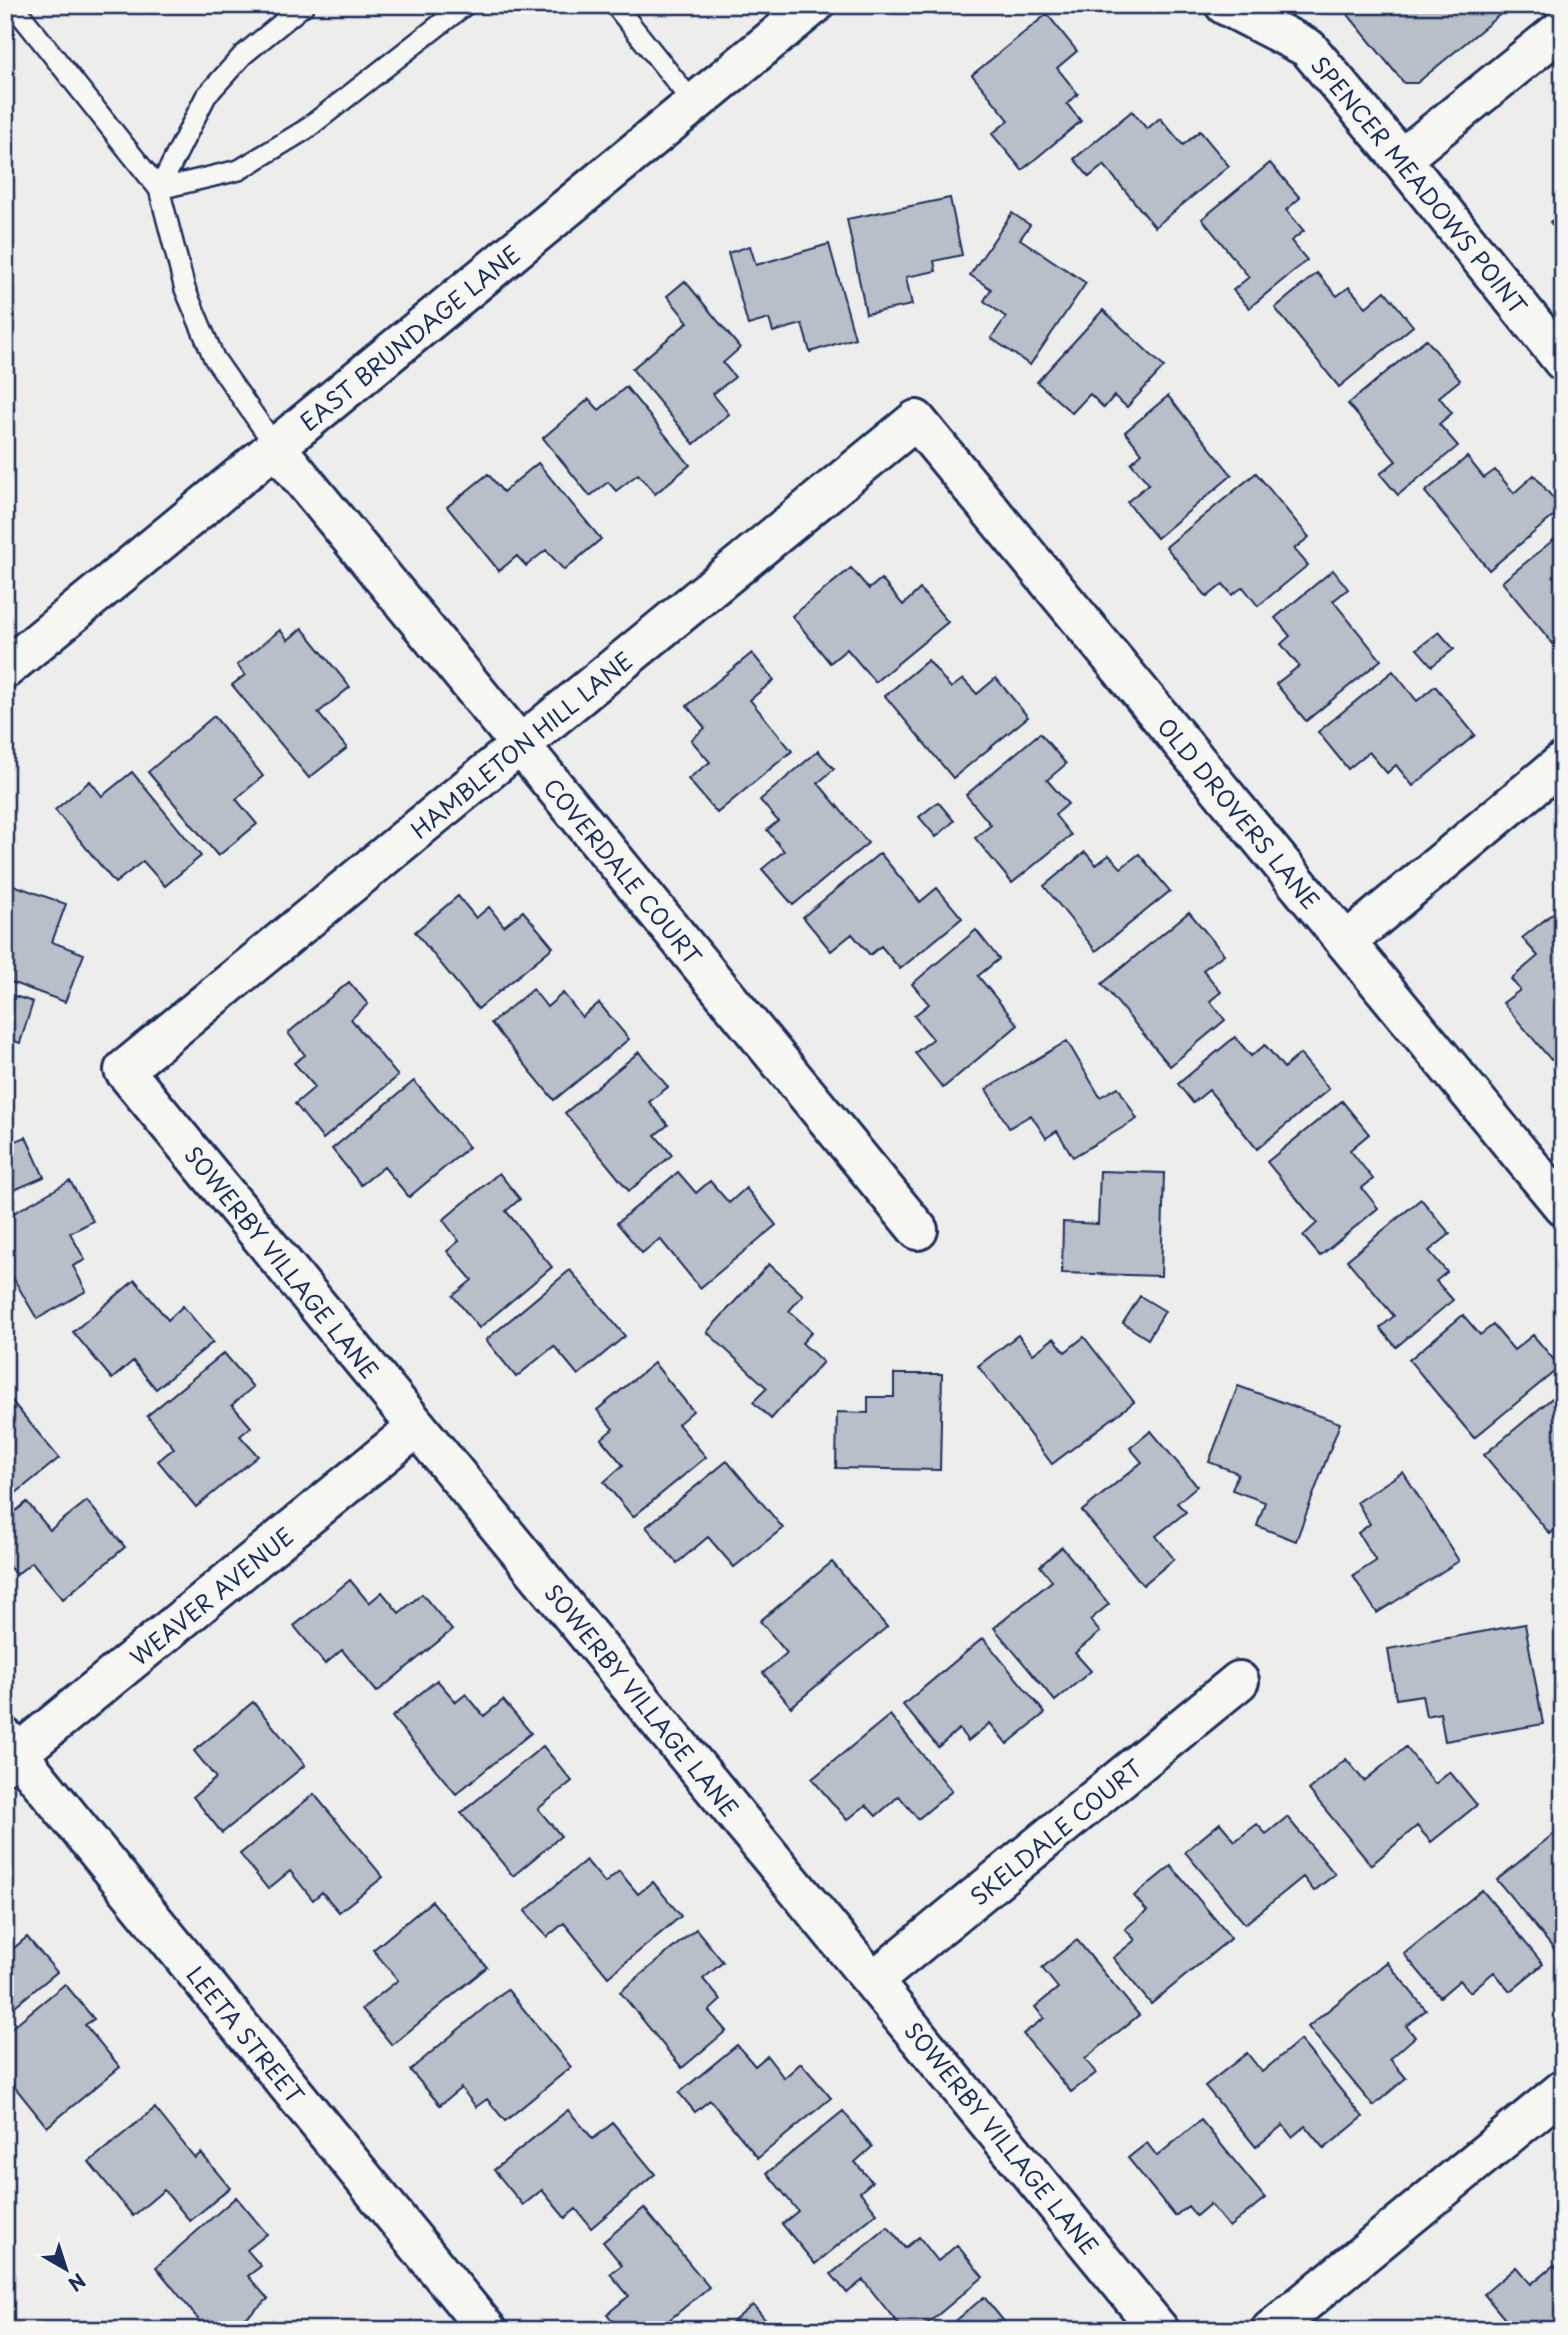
<svg xmlns="http://www.w3.org/2000/svg" width="1568" height="2335" viewBox="0 0 1568 2335" font-family="'Playpen Sans',sans-serif">
<style>
.building{fill:#b9bfc8;stroke:#1b2f5e;stroke-width:2}
.lines{fill:none;stroke-linecap:round;stroke-linejoin:round}
.service-casing{stroke:#1b2f5e;stroke-width:24}
.minor-casing{stroke:#1b2f5e;stroke-width:44}
.secondary-casing{stroke:#1b2f5e;stroke-width:44}
.service{stroke:#f6f6f2;stroke-width:19}
.minor{stroke:#f6f6f2;stroke-width:38}
.secondary{stroke:#f6f6f2;stroke-width:38}
.labels{text-anchor:middle;dominant-baseline:central;stroke-width:7;stroke-linejoin:round;paint-order:stroke}
.street-label{font-size:23px;fill:#1b2f5e;stroke:#f6f6f2}
</style>
<rect width="100%" height="100%" fill="#edeeec"/>
<filter id="ink" filterUnits="userSpaceOnUse"><feTurbulence type="fractalNoise" baseFrequency=".0143" numOctaves="2"/><feDisplacementMap in="SourceGraphic" scale="14" xChannelSelector="R" yChannelSelector="G"/><feConvolveMatrix kernelMatrix="1 2 1 2 8 2 1 2 1" color-interpolation-filters="sRGB"/></filter>
<g filter="url(#ink)">
<path class="building" d="M1340 5H1503V12L1417 83H1404Z
M1047 14 1077 51 1057 68 1078 94 1067 104 1081 121 1022 170 992 134 1009 120 972 75Z
M1132 111 1147 129 1160 118 1183 145 1200 131 1229 166 1155 227 1104 165 1089 177 1074 159Z
M1270 163 1300 198 1286 210 1304 231 1291 241 1307 260 1249 308 1233 290 1249 277 1202 219Z
M950 198 962 255 934 261 936 271 906 277 912 305 866 314 847 219Z
M1563 212V238L1550 222Z
M1012 213 1030 225 1020 239 1086 283 1030 365 991 338 1006 317 984 301 991 289 970 275Z
M829 244 855 338 810 352 802 324 773 332 769 319 748 325 728 253 750 246 756 265Z
M1317 273 1337 296 1349 287 1366 307 1385 291 1413 326 1339 387 1275 308Z
M685 281 740 348 723 363 735 377 713 394 729 414 694 444 632 369 688 322 667 296Z
M1103 310 1164 367 1127 407 1114 396 1104 408 1090 394 1072 413 1037 382Z
M1426 339 1460 380 1439 397 1452 413 1439 424 1458 446 1398 495 1380 474 1396 461 1348 404Z
M626 387 690 465 655 494 638 474 616 491 608 482 590 496 543 438 589 399 599 410Z
M1168 396 1232 475 1157 538 1127 502 1149 484 1131 463 1142 453 1125 432Z
M1467 457 1484 478 1495 470 1514 493 1534 475 1562 509 1489 570 1425 492Z
M538 463 601 539 564 570 546 550 526 566 517 556 499 571 447 507 488 474 503 492Z
M1256 473 1309 537 1294 549 1308 565 1258 606 1243 587 1232 595 1223 584 1207 597 1166 547Z
M1563 532V656L1502 582Z
M851 568 869 589 881 579 903 605 920 589 948 622 875 682 847 649 830 663 792 616Z
M1333 570 1348 589 1333 601 1381 660 1306 721 1276 684 1299 666 1281 644 1290 636 1275 618Z
M302 628 350 687 318 713 347 748 309 778 232 685 245 675 237 665 280 630 288 640Z
M1439 632 1454 649 1432 666 1417 649Z
M752 653 774 680 750 700 792 751 717 813 688 779 710 762 691 740 705 728 687 706Z
M928 660 951 688 963 679 977 694 996 678 1028 717 953 778 885 696Z
M1393 671 1417 701 1435 686 1475 735 1413 786 1396 765 1387 773 1369 752 1348 769 1318 732Z
M214 716 263 776 236 799 257 824 218 856 148 772Z
M1040 733 1066 764 1047 780 1068 804 1055 815 1071 835 1012 883 975 838 991 825 966 795Z
M818 751 834 769 818 783 868 843 793 905 762 869 784 851 767 830 778 821 760 800Z
M132 772 201 856 165 886 143 861 115 883 55 810 90 781 102 796Z
M938 802 954 821 936 837 919 817Z
M1085 852 1096 865 1109 855 1121 868 1139 854 1170 891 1096 951 1044 886Z
M880 853 920 902 937 888 962 918 900 969 881 946 870 955 852 934 831 951 803 917Z
M5 882 66 904 52 942 84 954 65 1002 5 980Z
M458 896 476 918 489 907 504 926 523 911 553 947 478 1009 415 932Z
M1557 910 1563 918V1028L1558 1032 1563 1037V1051L1551 1060 1503 1003 1520 990 1511 979 1538 956 1522 938Z
M1189 912 1224 954 1203 970 1221 992 1210 1001 1225 1020 1170 1066 1102 984Z
M976 930 999 959 978 976 1018 1025 943 1088 915 1053 933 1039 914 1016 929 1004 912 984Z
M349 982 368 1004 351 1019 398 1076 323 1139 295 1104 315 1087 294 1063 305 1055 288 1033Z
M533 989 547 1007 563 993 582 1017 599 1003 629 1039 554 1100 491 1023Z
M5 993 33 1002 20 1043 5 1038Z
M1235 1037 1251 1056 1265 1045 1284 1068 1300 1054 1329 1089 1257 1149 1209 1090 1193 1103 1178 1084Z
M1067 1041 1100 1097 1118 1087 1137 1119 1073 1157 1057 1131 1046 1138 1031 1115 1009 1128 986 1089Z
M639 1052 668 1087 649 1102 668 1125 655 1135 672 1155 629 1191 565 1113Z
M414 1081 469 1147 409 1197 384 1167 361 1185 332 1149Z
M1342 1101 1369 1134 1350 1150 1373 1179 1362 1188 1378 1208 1320 1256 1303 1236 1317 1223 1267 1162Z
M26 1137 44 1177 5 1194V1145Z
M1100 1171 1164 1173 1161 1276 1062 1273 1063 1222 1098 1224Z
M678 1172 696 1193 710 1181 729 1203 746 1188 776 1225 700 1288 660 1239 642 1253 617 1223Z
M499 1173 520 1199 506 1211 552 1267 479 1328 453 1296 472 1280 447 1251 459 1241 443 1220Z
M70 1181 93 1221 70 1233 85 1260 73 1266 86 1291 37 1319 5 1264V1218Z
M1421 1199 1450 1234 1429 1251 1447 1272 1436 1281 1453 1300 1396 1347 1380 1328 1394 1316 1347 1260Z
M769 1264 803 1295 789 1311 812 1332 802 1343 823 1362 771 1419 753 1402 767 1388 707 1332Z
M570 1270 625 1336 578 1375 554 1346 516 1377 486 1340Z
M135 1280 168 1320 183 1306 213 1342 156 1389 133 1361 112 1379 73 1332Z
M1140 1296 1165 1311 1148 1339 1123 1323Z
M1463 1315 1480 1335 1493 1325 1514 1350 1533 1335 1560 1367 1474 1438 1409 1360Z
M1018 1335 1033 1354 1054 1338 1065 1352 1084 1337 1134 1402 1052 1464 978 1366Z
M224 1353 253 1387 232 1405 251 1427 240 1436 258 1456 196 1507 158 1461 174 1448 147 1416Z
M654 1363 693 1411 678 1424 706 1457 633 1517 604 1482 623 1465 601 1439 613 1429 597 1410Z
M894 1374H942L940 1470 836 1468 837 1412 868 1413V1397H894Z
M1238 1386 1340 1423 1296 1541 1257 1526 1265 1502 1232 1490 1238 1473 1209 1462Z
M1563 1389V1523L1550 1534 1484 1455Z
M5 1393 59 1458 5 1502Z
M1151 1431 1197 1486 1177 1503 1186 1512 1156 1536 1174 1559 1143 1585 1082 1511 1142 1462 1130 1448Z
M727 1461 783 1528 734 1567 708 1537 677 1563 646 1527Z
M1403 1472 1459 1561 1377 1613 1353 1576 1376 1561 1358 1533 1370 1524 1357 1502Z
M87 1501 125 1547 63 1599 32 1562 16 1575 5 1562V1520L27 1502 50 1530Z
M1062 1547 1109 1604 1090 1620 1100 1632 1075 1653 1091 1671 1055 1701 994 1628 1052 1581 1040 1566Z
M832 1562 887 1627 791 1707 763 1673 787 1653 760 1621Z
M350 1580 369 1603 382 1592 399 1613 422 1594 452 1630 377 1692 342 1650 325 1664 294 1626Z
M1525 1624 1543 1724 1445 1741 1440 1713 1426 1716 1422 1695 1396 1699 1388 1649Z
M983 1638 1045 1713 1007 1744 990 1723 968 1741 959 1729 938 1747 903 1705Z
M437 1680 456 1702 466 1694 484 1716 503 1700 531 1733 456 1794 392 1717Z
M253 1702 305 1765 222 1833 193 1797 216 1778 194 1751Z
M890 1715 952 1791 918 1819 899 1796 876 1816 866 1805 847 1820 812 1779Z
M543 1746 572 1781 538 1809 561 1836 513 1876 461 1813Z
M1406 1747 1435 1784 1450 1772 1477 1805 1431 1842 1417 1826 1371 1865 1309 1790 1346 1759 1364 1781Z
M314 1794 383 1877 339 1912 322 1892 313 1900 290 1871 268 1889 240 1854Z
M1287 1817 1335 1874 1314 1891 1303 1877 1245 1924 1185 1852 1220 1823 1235 1841 1257 1824 1266 1834Z
M1563 1826V1950L1558 1954 1497 1880Z
M586 1860 605 1883 619 1871 638 1894 653 1882 681 1916 608 1977 564 1923 547 1937 525 1911Z
M1171 1866 1231 1938 1151 2004 1113 1958 1135 1940 1125 1929 1147 1911 1134 1896Z
M1482 1890 1543 1964 1510 1991 1494 1972 1470 1992 1460 1980 1440 1997 1404 1954Z
M432 1901 487 1967 392 2045 362 2009 398 1980 373 1950Z
M696 1929 723 1962 703 1979 721 2000 709 2011 726 2031 682 2068 620 1992Z
M27 1937 57 1972 5 2014V1949L8 1953Z
M1077 1940 1139 2015 1085 2059 1096 2073 1071 2092 1023 2034 1044 2018 1035 2007 1058 1988 1042 1968Z
M1387 1962 1426 2010 1406 2026 1415 2037 1390 2059 1406 2078 1373 2106 1308 2027Z
M65 1984 94 2019 85 2025 120 2067 47 2127 5 2075V2033Z
M507 1989 571 2067 505 2121 487 2099 476 2107 461 2088 440 2105 410 2070Z
M1300 2040 1363 2117 1324 2149 1305 2126 1292 2137 1283 2125 1256 2147 1205 2086 1247 2053 1262 2072Z
M737 2045 755 2066 767 2056 784 2078 801 2063 831 2098 758 2158 710 2100 695 2112 679 2093Z
M155 2108 195 2158 201 2153 230 2188 190 2221 164 2190 133 2216 89 2162Z
M568 2110 593 2139 613 2123 655 2174 591 2228 576 2209 565 2218 542 2190 523 2205 494 2170Z
M843 2111 872 2147 855 2162 872 2182 860 2192 877 2213 815 2264 782 2224 798 2211 767 2173Z
M1201 2120 1265 2198 1229 2227 1210 2204 1196 2216 1188 2206 1175 2216 1128 2158 1147 2143 1157 2156Z
M236 2197 267 2234 247 2250 261 2266 248 2276 268 2299 231 2330H207L156 2267Z
M644 2208 709 2287 657 2330H620L607 2314 629 2296 610 2274 622 2265 603 2242Z
M888 2227 905 2248 919 2237 938 2261 957 2245 983 2277 920 2330H903L863 2280 847 2293 831 2274Z
M1554 2265 1563 2275V2330H1514L1484 2294 1516 2267 1531 2284Z
M984 2297 1011 2330H945Z
M753 2305 774 2330H723Z"/>
<g class="lines">
<defs>
<path id="service" d="M13 5 159 189 206 96 243 55 304 5
M615 5 694 104
M276 447 214 358 185 289 159 189 239 170 305 130 465 5"/>
<g id="minor">
<path id="s1" d="M1225 5 1308 48 1401 159 1563 361"/>
<path d="M1401 159 1563 28"/>
<path id="s2" d="M276 447 918 1230"/>
<path d="M1346 942 1563 762"/>
<path id="s3" d="M5 1738 487 2330"/>
<path id="s4" d="M5 1764 417 1427"/>
<path id="s5" d="M873 1981 1239 1681"/>
<path id="s6" d="M1159 2330 124 1070 916 420 1563 1206"/>
<path d="M1271 2330 1563 2090"/>
</g>
<g id="secondary">
<path id="s7" d="M5 669 814 5"/>
</g>
</defs>
<use href="#service" class="service-casing"/>
<use href="#minor" class="minor-casing"/>
<use href="#secondary" class="secondary-casing"/>
<use href="#service" class="service"/>
<use href="#minor" class="minor"/>
<use href="#secondary" class="secondary"/>
</g>
</g>
<g class="labels">
<g class="street-label">
<text stroke="none"><textPath href="#s1" startOffset="270">SPENCER MEADOWS POINT</textPath></text>
<text stroke="none"><textPath href="#s7" startOffset="523">EAST BRUNDAGE LANE</textPath></text>
<text stroke="none"><textPath href="#s6" startOffset="2144">HAMBLETON HILL LANE</textPath></text>
<text stroke="none"><textPath href="#s6" startOffset="3164">OLD DROVERS LANE</textPath></text>
<text stroke="none"><textPath href="#s2" startOffset="548">COVERDALE COURT</textPath></text>
<text transform="translate(282 1262) rotate(51)">SOWERBY VILLAGE LANE</text>
<text stroke="none"><textPath href="#s4" startOffset="266">WEAVER AVENUE</textPath></text>
<text transform="translate(642 1700) rotate(51)">SOWERBY VILLAGE LANE</text>
<text stroke="none"><textPath href="#s5" startOffset="236">SKELDALE COURT</textPath></text>
<text stroke="none"><textPath href="#s3" startOffset="382">LEETA STREET</textPath></text>
<text transform="translate(1002 2138) rotate(51)">SOWERBY VILLAGE LANE</text>
</g>
</g>
<rect width="1568" height="2335" fill="none" stroke="#f6f6f2" stroke-width="28"/>
<rect x="14" y="14" width="1540" height="2307" fill="none" stroke="#1b2f5e" stroke-width="2.5" filter="url(#ink)"/>
<g transform="translate(66 2269) rotate(141)" stroke="#f6f6f2" stroke-width="5" paint-order="stroke">
<path d="M0-5L12 26L0 18L-12 26Z" fill="#1b2f5e"/>
<text y="-10" font-size="19" font-weight="bold" text-anchor="middle" fill="#1b2f5e">N</text>
</g>
</svg>
